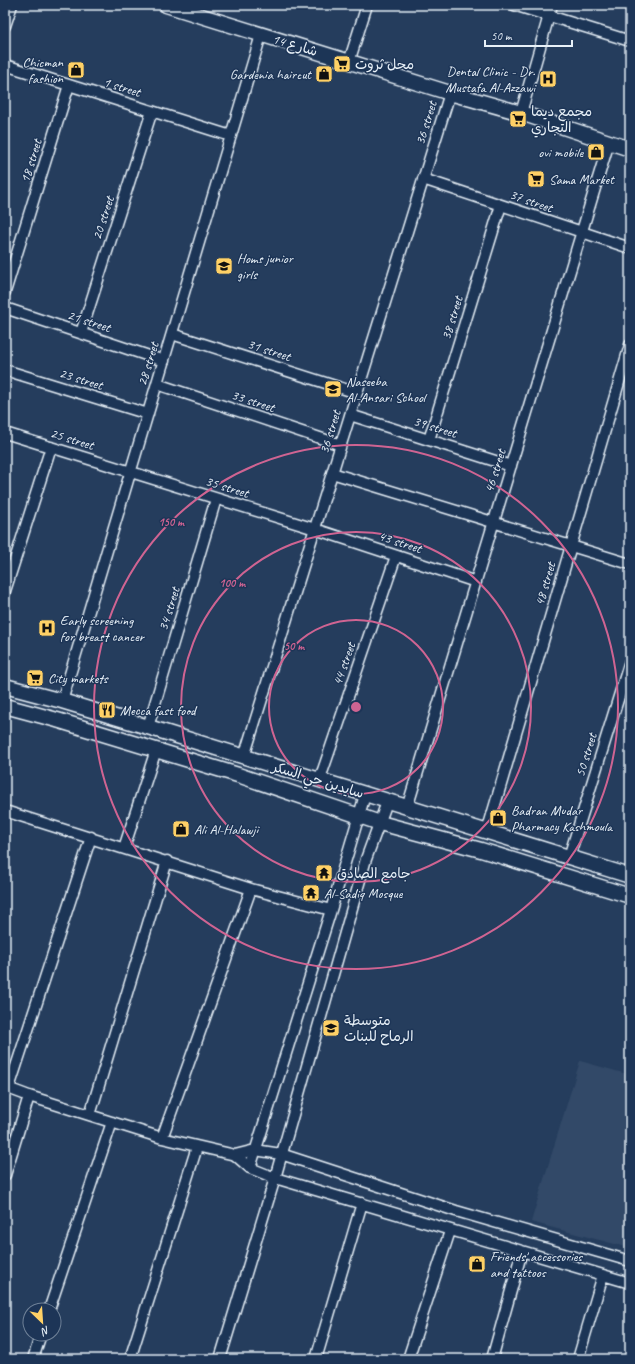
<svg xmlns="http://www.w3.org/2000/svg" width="635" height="1364" viewBox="0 0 635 1364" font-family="Caveat,'Playpen Sans Arabic',sans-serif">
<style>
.built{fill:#334a68}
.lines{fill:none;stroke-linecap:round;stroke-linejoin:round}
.street-casing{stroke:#e8f1f8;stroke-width:13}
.secondary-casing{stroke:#e8f1f8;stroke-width:17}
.street{stroke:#1d3557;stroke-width:10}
.secondary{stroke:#1d3557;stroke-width:14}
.ring{fill:none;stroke:#cf6492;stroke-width:2}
.labels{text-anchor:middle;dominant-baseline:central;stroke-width:3;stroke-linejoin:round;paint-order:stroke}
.street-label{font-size:14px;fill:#e8f1f8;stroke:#1d3557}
.poi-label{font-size:14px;fill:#e8f1f8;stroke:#1d3557;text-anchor:start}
.centre{fill:#cf6492;stroke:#1d3557;stroke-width:2}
.ring-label{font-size:12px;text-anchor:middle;font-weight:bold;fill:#cf6492;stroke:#1d3557;stroke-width:3;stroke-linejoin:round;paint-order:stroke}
</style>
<rect width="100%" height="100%" fill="#253d5d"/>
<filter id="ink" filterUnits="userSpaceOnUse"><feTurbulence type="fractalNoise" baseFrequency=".025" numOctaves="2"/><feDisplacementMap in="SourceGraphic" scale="8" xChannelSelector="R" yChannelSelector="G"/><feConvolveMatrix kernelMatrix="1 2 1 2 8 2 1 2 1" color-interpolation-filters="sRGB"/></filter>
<g filter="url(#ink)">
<path class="built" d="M580 1061 630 1075V1248L531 1222Z"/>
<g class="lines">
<defs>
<path id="street" d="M514 5 630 41
M5 26 12 5
M349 62 367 5
M5 65 231 136
M521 113 552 5
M423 179 630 248
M5 292 69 85
M5 308 164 361
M81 333 152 111
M172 334 357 393
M5 370 148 414
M157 384 341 445
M350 415 511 466
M5 433 315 529 476 582
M429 440 501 205
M332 473 630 564
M5 591 51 447
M62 701 261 35
M148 727 216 499
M244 757 450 93
M318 781 323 770 396 556
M407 808 609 142
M5 811 251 889 331 910
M487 832 630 345
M124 848 156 750
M569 857 630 661
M5 1087 29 1096 162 1138 235 1155 255 1150 281 1154 456 1211 630 1261
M9 1088 91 837
M90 1115 167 861
M162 1138 251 889
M235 1155 250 1168 275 1178 630 1283
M250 1168 331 910 365 795
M5 1175 29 1096
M49 1310 112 1122
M33 1359 41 1334
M130 1359 197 1147
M220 1359 275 1178 366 859 387 802
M316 1359 362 1203
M408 1359 450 1231
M492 1359 522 1251
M578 1359 603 1275"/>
<path id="secondary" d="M166 5 450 93 521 113 630 149
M5 686 62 701 148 727 630 876
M5 706 57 720 238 775 380 823 481 850 630 896"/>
</defs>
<use href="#street" class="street-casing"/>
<use href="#secondary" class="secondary-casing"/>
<use href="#street" class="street"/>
<use href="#secondary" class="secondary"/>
</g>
</g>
<g class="ring">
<circle cx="356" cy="707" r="87"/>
<circle cx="356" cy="707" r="175"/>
<circle cx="356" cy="707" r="262"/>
</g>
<defs>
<symbol id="supermarket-square" viewBox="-11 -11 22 22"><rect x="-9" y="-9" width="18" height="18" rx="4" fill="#ffd166" stroke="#1d3557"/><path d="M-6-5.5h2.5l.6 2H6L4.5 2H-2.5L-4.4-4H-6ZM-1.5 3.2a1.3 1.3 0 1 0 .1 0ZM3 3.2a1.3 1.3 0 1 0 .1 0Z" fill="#111"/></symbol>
<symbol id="shop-square" viewBox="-11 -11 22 22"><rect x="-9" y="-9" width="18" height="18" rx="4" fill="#ffd166" stroke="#1d3557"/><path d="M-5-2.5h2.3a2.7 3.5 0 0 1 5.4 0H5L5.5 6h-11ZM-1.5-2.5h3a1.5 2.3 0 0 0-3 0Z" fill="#111"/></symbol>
<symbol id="hospital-square" viewBox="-11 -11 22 22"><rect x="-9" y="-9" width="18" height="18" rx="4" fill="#ffd166" stroke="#1d3557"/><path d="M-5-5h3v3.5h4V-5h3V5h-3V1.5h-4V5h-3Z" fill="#111"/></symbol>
<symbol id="school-square" viewBox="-11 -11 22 22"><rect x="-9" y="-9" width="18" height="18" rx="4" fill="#ffd166" stroke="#1d3557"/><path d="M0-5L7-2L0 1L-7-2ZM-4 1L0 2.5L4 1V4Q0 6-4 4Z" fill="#111"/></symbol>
<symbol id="restaurant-square" viewBox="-11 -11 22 22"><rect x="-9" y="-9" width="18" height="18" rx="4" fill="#ffd166" stroke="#1d3557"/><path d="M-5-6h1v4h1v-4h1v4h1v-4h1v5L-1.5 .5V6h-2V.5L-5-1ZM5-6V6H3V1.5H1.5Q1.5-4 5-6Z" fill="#111"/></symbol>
<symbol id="temple-square" viewBox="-11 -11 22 22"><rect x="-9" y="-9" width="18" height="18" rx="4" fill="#ffd166" stroke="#1d3557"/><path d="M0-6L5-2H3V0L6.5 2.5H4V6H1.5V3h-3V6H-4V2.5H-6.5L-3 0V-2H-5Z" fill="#111"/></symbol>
</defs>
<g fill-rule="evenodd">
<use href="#supermarket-square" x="332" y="54" width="20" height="20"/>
<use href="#shop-square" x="66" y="60" width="20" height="20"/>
<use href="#shop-square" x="314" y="64" width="20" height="20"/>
<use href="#hospital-square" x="538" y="69" width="20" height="20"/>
<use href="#supermarket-square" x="508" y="109" width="20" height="20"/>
<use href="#shop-square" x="586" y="142" width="20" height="20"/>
<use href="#supermarket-square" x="526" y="169" width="20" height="20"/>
<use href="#school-square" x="214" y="256" width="20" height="20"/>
<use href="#school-square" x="323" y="379" width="20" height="20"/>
<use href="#hospital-square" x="37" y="618" width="20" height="20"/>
<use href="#supermarket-square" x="25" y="668" width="20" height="20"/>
<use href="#restaurant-square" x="97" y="700" width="20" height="20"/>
<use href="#shop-square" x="488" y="808" width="20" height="20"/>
<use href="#shop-square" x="171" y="819" width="20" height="20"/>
<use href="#temple-square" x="314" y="863" width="20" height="20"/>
<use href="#temple-square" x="301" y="883" width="20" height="20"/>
<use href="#school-square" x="321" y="1018" width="20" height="20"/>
<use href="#shop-square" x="467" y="1254" width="20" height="20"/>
</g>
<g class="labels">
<g class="street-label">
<text transform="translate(295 45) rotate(17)">شارع 14</text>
<text transform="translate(122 87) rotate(17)">1 street</text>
<text transform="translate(426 123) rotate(-73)">36 street</text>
<text transform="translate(31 161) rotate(-73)">18 street</text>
<text transform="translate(531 201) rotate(19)">37 street</text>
<text transform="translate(103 218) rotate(-72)">20 street</text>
<text transform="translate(452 318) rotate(-73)">38 street</text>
<text transform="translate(89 321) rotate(18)">21 street</text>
<text transform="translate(269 350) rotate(18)">31 street</text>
<text transform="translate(148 364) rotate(-73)">28 street</text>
<text transform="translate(81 379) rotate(17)">23 street</text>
<text transform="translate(253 401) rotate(18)">33 street</text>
<text transform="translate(435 427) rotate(17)">39 street</text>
<text transform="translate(330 432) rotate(-73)">36 street</text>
<text transform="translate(72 439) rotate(17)">25 street</text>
<text transform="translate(495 471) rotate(-73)">46 street</text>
<text transform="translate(227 487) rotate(17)">35 street</text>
<text transform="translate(400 542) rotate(18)">43 street</text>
<text transform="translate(545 584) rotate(-74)">48 street</text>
<text transform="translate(169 609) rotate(-73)">34 street</text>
<text transform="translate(344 664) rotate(-71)">44 street</text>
<text transform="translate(586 755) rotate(-73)">50 street</text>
<text transform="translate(318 780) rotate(17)">سايدين حي السكر</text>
</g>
<g class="poi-label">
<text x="63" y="62" text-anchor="end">Chicman<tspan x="63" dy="16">fashion</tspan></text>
<text x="355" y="64">محل ثروت</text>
<text x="535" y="71" text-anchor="end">Dental Clinic - Dr.<tspan x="535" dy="16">Mustafa Al-Azzawi</tspan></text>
<text x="311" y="74" text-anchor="end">Gardenia haircut</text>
<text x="531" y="111">مجمع ديما<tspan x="531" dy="16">التجاري</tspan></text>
<text x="583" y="152" text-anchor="end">ovi mobile</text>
<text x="549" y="179">Sama Market</text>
<text x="237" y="258">Homs junior<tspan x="237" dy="16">girls</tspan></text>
<text x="346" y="381">Naseeba<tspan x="346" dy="16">Al-Ansari School</tspan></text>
<text x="60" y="620">Early screening<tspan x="60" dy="16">for breast cancer</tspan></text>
<text x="48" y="678">City markets</text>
<text x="120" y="710">Mecca fast food</text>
<text x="511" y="810">Badran Mudar<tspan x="511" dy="16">Pharmacy Kashmoula</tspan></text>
<text x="194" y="829">Ali Al-Halawji</text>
<text x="337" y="873">جامع الصادق</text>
<text x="324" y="893">Al-Sadiq Mosque</text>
<text x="344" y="1020">متوسطة<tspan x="344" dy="16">الرماح للبنات</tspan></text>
<text x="490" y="1256">Friends' accessories<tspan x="490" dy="16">and tattoos</tspan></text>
</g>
</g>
<circle cx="356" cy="707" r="6" class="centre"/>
<g class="ring-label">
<text x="171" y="526">150 m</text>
<text x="232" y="587">100 m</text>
<text x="294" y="650">50 m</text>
</g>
<rect width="635" height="1364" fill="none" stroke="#1d3557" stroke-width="20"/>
<rect x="10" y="10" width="615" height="1344" fill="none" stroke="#e8f1f8" stroke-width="1.5" filter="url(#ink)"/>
<g transform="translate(42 1322) rotate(155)"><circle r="19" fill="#1d3557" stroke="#6e8097"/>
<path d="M0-3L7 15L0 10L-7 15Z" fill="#ffd166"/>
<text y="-6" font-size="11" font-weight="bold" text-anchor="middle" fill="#e8f1f8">N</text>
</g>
<path d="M485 40v6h87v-6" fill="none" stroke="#e8f1f8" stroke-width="2"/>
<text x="491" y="40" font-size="12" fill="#e8f1f8" stroke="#1d3557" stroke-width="3" paint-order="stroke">50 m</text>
</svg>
